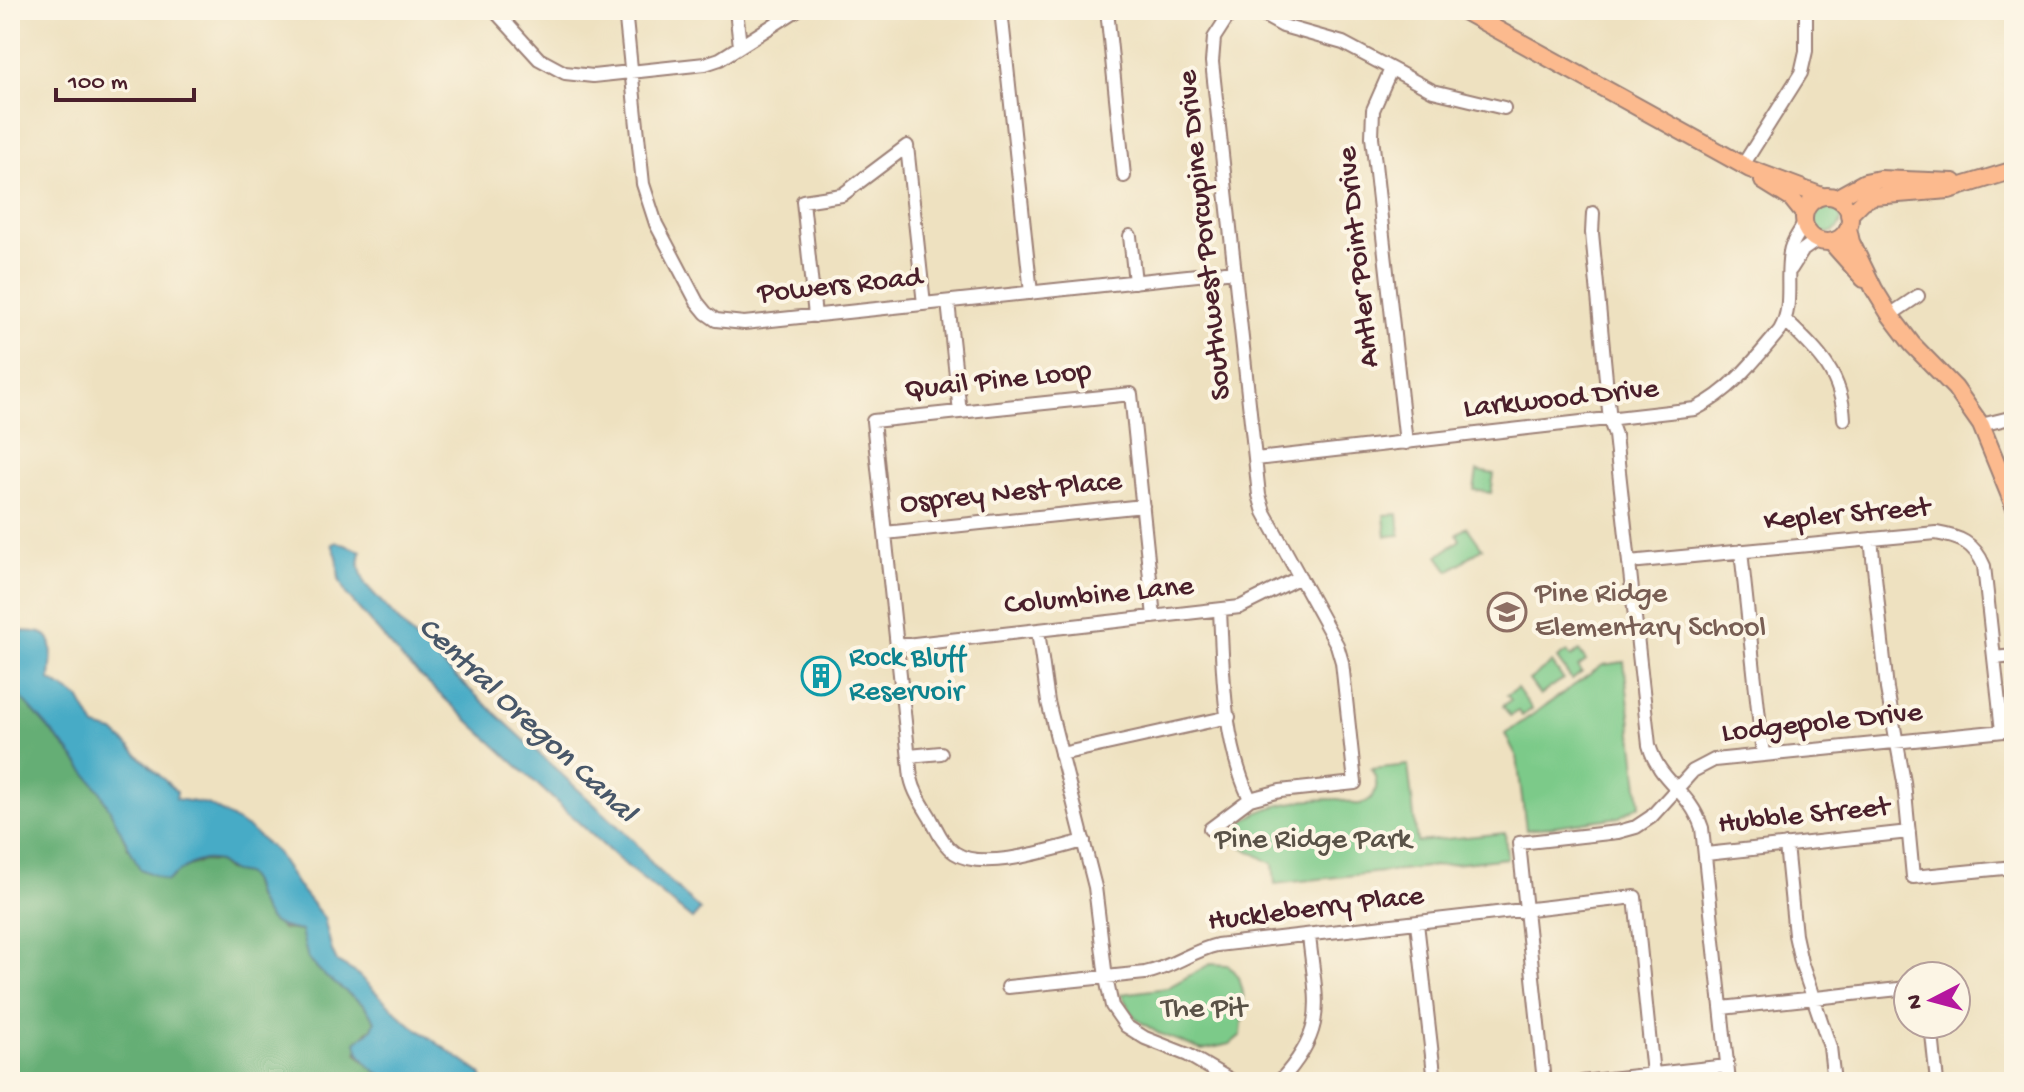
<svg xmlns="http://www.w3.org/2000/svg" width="2024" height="1092" viewBox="0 0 2024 1092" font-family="'Gochi Hand',sans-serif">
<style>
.green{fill:#7cca89;stroke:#63745a;stroke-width:2}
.forest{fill:#65ae75;stroke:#586650;stroke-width:2}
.water{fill:#46abc6;stroke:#486578;stroke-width:2}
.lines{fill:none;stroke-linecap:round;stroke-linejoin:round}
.minor-casing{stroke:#9c8076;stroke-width:16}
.major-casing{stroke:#9c8076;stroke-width:20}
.minor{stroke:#fff;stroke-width:12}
.major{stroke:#fcba8e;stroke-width:16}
.labels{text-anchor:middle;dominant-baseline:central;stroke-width:8;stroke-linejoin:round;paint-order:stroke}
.street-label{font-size:30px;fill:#4a1f2b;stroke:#fcf5e5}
.education-label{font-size:30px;fill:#785e54;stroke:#fcf5e5;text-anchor:start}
.culture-label{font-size:30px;fill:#0d838f;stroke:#fcf5e5;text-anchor:start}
.park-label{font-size:30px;fill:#595247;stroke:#fcf5e5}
.water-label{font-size:32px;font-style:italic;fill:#485769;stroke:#fcf5e5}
</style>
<rect width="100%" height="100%" fill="#fcf5e5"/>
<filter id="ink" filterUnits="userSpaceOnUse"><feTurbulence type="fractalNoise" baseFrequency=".0125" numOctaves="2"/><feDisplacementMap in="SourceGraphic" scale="16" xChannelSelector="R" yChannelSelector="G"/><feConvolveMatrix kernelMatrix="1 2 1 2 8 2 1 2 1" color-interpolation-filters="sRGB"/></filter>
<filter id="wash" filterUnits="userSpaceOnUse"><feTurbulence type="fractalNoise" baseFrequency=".006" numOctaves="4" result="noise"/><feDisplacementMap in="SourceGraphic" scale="32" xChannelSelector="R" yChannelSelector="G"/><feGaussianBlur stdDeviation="1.8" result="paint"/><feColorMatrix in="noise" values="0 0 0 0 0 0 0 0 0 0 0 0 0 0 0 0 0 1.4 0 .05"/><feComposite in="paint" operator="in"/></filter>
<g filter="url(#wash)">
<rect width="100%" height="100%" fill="#eee1c0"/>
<path class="green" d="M1813 219a14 14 0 1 1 28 0a14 14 0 1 1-28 0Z
M1477 471 1494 474 1491 493 1474 490Z
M1398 514 1400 535 1386 536 1384 515Z
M1467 527 1482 548 1449 571 1438 556 1460 540 1457 534Z
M1579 651 1586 661 1578 667 1582 672 1572 680 1557 659 1567 652 1571 657Z
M1624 662 1640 805 1619 817 1526 830 1517 757 1505 734 1603 665Z
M1552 663 1563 679 1540 695 1529 680Z
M1517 688 1532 709 1522 716 1518 711 1510 716 1503 706 1511 700 1507 695Z
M1408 765 1417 842 1505 833 1507 858 1275 884 1273 864 1230 840C1242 805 1303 799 1336 799 1345 798 1350 806 1360 804 1378 800 1380 782 1371 769Z
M1210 964 1228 965C1250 986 1243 1007 1241 1035L1230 1044 1202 1050 1158 1033 1135 1018 1121 994 1167 988Z"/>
<path class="forest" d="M10 685 68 750 100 791 119 826 128 848 167 881 183 868 202 861 218 862 227 870 246 874 251 880 256 897 263 908 282 929 301 931 304 934 308 959 326 977 364 1005 375 1021 372 1029 366 1032 357 1053 365 1062 394 1082H10Z"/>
<path class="water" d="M337 542 361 551 359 566 365 584 417 641 635 842 654 866 700 910 692 919 617 858 404 661 346 594 339 579 337 557 332 544Z
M21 631C28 632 37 631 43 634 57 639 50 668 50 680L79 698 95 727 114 732 177 792 176 799 208 804 251 830 277 853 297 885 324 918 332 951 337 962 356 973 406 1021 481 1074 484 1082C469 1082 404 1086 394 1082 377 1075 358 1060 356 1042L372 1029 375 1021 364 1005 326 977 308 959 301 931C274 927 267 923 256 896 254 891 254 884 250 879 246 872 241 874 234 872 227 870 224 865 218 862 201 854 180 870 167 881L140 869 100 791 68 750 10 685V644H20Z"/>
</g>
<g filter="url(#ink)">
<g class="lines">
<defs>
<path id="minor" d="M494 10 539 59 565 73 593 76 705 64 720 59 797 10
M625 10 643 184 656 224 697 302 706 313 716 320 744 323 1235 271
M736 10 740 46
M1001 10 1031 293
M1107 10 1124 176
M1254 10 1283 26 1343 43 1433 91 1504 108
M1391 69 1373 110 1372 137 1406 443
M1743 165 1801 73 1806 51V10
M1593 213 1592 233 1610 421 1615 435 1649 745C1660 784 1689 789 1702 828L1729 1082
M1130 236 1135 282
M1791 269 1803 250 1817 240
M948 302 960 412
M1890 315 1918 296
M815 316 803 201 842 195 907 146 924 304
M1786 321C1817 351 1842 373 1844 419
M1981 425 2014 417
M1256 459 1695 409C1730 392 1755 360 1780 330 1794 306 1785 279 1790 252 1791 242 1800 233 1804 223
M885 533 1143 506
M1871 539 1887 689 1904 782 1913 877 2014 867
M1741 551 1763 755
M1629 562 1936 533C1959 537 1974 542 1984 566L2002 731
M1220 610C1223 673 1223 742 1250 799
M1038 631 1048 702 1095 887 1106 978 1112 1006 1126 1026 1145 1038 1188 1055 1234 1082
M897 646 1240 607 1300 577
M1994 658 2014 656
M1061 754 1229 717
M909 756 941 753
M1210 829 1250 799 1280 791 1355 783 1342 662 1337 645 1264 512 1259 495 1212 62 1214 38 1232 10
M1084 841C1053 849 983 872 955 853 943 845 937 830 930 817 922 804 914 792 911 778L873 421 1131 394 1154 617
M1786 845 1795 935 1801 962 1830 1047 1834 1082
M1706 854 1909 832
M1417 923 1435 1082
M1008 987 1145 973C1171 968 1191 951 1217 945L1635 897 1653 1074
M1722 1008 1908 988
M1931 1024 1937 1082
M1279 1082C1329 1028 1316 1003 1309 936
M1544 1082 1519 843 1618 832 1636 827 1651 817 1693 771 1714 760 2014 730
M1582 1082 1727 1066"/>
<path id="major" d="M1462 10 1750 169 1822 196
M1763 181 1792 199 1804 214
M1804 219a23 23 0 1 1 46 0a23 23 0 1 1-46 0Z
M1836 198 1865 182 1880 179 1954 182
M1849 215 1863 201 1873 196 1949 190 2014 170
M1848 228 1851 242 1874 289 1890 315 1912 344 1955 388 1981 425 2014 506
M1831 242 1864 279"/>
</defs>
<use href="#minor" class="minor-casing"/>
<use href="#major" class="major-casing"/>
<use href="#minor" class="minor"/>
<use href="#major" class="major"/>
</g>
</g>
<defs>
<symbol id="school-ring" viewBox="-11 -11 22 22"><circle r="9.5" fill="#fcf5e5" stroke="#8d6e63" stroke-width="1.5"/><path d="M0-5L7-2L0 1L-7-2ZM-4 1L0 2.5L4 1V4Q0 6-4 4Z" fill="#8d6e63"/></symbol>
<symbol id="building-ring" viewBox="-11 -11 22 22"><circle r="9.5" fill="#fcf5e5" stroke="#0f9aa8" stroke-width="1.5"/><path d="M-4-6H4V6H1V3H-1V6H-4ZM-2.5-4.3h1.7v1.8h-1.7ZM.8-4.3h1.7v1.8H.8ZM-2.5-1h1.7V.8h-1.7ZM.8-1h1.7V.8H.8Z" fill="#0f9aa8"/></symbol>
</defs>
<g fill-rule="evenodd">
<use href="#school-ring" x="1485" y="590" width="44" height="44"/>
<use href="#building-ring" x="799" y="654" width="44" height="44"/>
</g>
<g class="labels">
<g class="street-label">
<text transform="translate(1206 235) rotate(-96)">Southwest Porcupine Drive</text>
<text transform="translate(1360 257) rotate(-96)">Antler Point Drive</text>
<text transform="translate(840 287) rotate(-6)">Powers Road</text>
<text transform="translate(998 382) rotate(-6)">Quail Pine Loop</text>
<text transform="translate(1561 400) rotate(-6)">Larkwood Drive</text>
<text transform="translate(1011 494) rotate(-6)">Osprey Nest Place</text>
<text transform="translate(1847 516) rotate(-5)">Kepler Street</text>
<text transform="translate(1099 597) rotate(-6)">Columbine Lane</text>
<text transform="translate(1822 724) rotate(-6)">Lodgepole Drive</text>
<text transform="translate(1804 817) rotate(-6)">Hubble Street</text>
<text transform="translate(1316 910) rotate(-7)">Huckleberry Place</text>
</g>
<g class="education-label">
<text x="1535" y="595">Pine Ridge<tspan x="1535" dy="34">Elementary School</tspan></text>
</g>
<g class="culture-label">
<text x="849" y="659">Rock Bluff<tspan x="849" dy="34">Reservoir</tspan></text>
</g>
<g class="park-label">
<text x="1313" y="841">Pine Ridge Park</text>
<text x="1204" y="1010">The Pit</text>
</g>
<g class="water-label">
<text transform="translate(526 721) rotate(43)">Central Oregon Canal</text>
</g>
</g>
<rect width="2024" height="1092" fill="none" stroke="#fcf5e5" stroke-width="40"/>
<g transform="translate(1932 1000) rotate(264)"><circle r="38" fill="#fcf5e5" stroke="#b59f9b" stroke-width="2"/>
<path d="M0-6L14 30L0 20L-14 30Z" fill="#b5179e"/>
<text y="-12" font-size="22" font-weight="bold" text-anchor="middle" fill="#4a1f2b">N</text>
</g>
<path d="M56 88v12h138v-12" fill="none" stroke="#4a1f2b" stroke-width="4"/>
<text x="68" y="88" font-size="24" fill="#4a1f2b" stroke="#fcf5e5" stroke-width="6" paint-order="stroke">100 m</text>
</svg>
